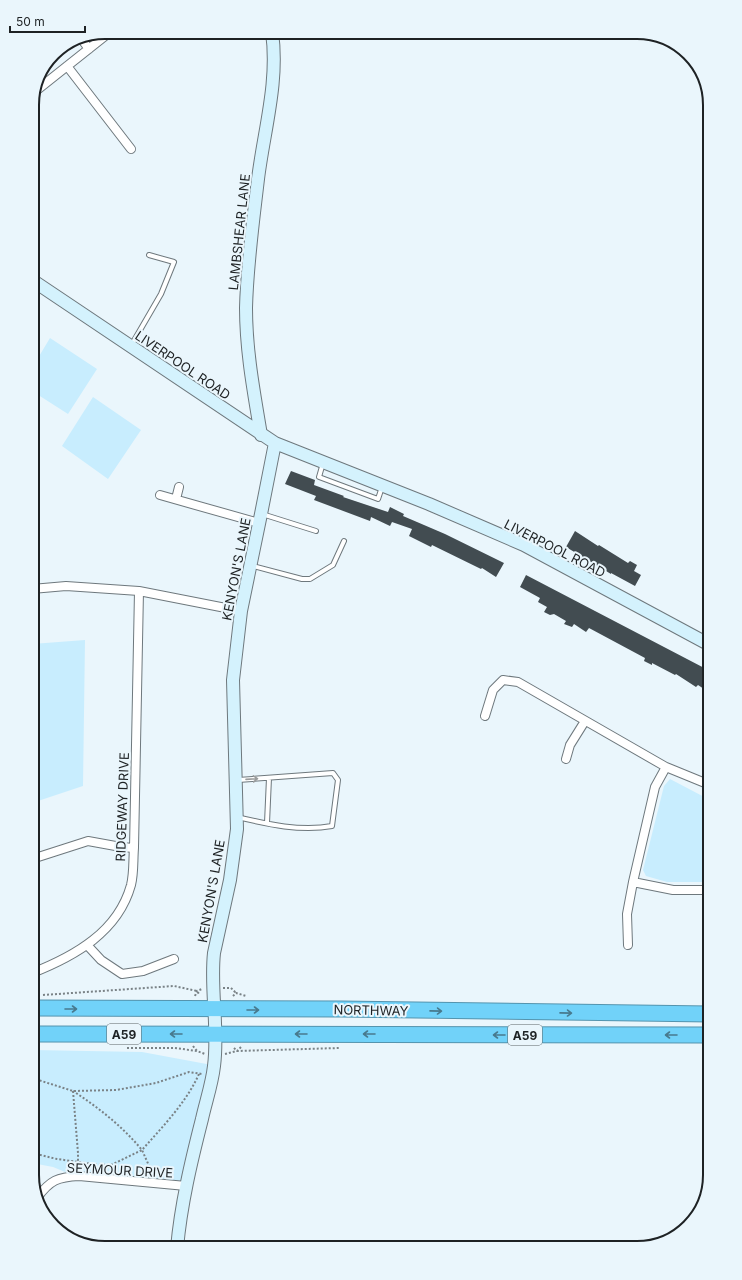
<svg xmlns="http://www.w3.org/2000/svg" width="742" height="1280" viewBox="0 0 742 1280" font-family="Inter,sans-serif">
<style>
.green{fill:#c8edfe}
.building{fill:#424c51}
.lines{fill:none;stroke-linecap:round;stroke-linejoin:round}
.lane-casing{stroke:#6e787d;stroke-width:6}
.street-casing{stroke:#6e787d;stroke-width:10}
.secondary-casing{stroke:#6e787d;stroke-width:14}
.highway-casing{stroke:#5494ae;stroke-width:17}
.path{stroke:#7a8286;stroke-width:2;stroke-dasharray:2 2;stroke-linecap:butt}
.lane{stroke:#fff;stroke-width:4}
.street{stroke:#fff;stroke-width:8}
.secondary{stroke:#d4f2fd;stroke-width:12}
.highway{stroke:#71d2f9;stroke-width:15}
.oneway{stroke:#9a9c9c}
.oneway2{stroke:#487a8e}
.labels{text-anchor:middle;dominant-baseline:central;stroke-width:4;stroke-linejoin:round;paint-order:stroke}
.shield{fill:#eaf6fc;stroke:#5b6265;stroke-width:1}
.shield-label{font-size:12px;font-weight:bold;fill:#1e2224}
.street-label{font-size:13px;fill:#1e2224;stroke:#eaf6fc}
.rim{fill:none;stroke:#1e2224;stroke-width:2}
</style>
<rect width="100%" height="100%" fill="#eaf6fc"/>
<path class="green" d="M50 338 97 369 68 414 32 391V368Z
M93 397 141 430 108 479 62 446Z
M85 640 83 786 32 803V644Z
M670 779 710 800V882H667L646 876 643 870 664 786Z
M32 1050 142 1052 212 1065 183 1183 146 1178 70 1174 53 1167 32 1163Z"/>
<path class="building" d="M291 471 315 480 314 485 344 496 343 497 388 512 390 507 404 514 403 516 445 534 504 563 496 577 482 568 481 569 432 545 431 547 409 536 412 529 392 522 390 526 371 517 370 521 314 500 316 496 285 484Z
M575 531 598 546 599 545 628 563 630 561 637 565 634 571 641 575 635 586 611 573V574L566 547Z
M526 575 710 671V693L698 685 696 687 676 674 675 675 652 663V665L644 661 645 658 589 628 586 632 574 624 572 627 564 624 566 621 554 614 550 615 544 612 547 607 538 602 540 598 520 587Z"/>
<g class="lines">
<defs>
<path id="lane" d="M132 344 161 294 174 262 149 255
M323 463 319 477 378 499 382 487
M262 514 316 531
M253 566 302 579H310L333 565 344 541
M237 817C267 824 301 832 332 826L338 780 333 773 238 780
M267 823 269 778"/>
<path id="street" d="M80 37 89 49
M67 66 131 149
M37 90 110 32
M160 495 259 523
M176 499 179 487
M32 589 66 586 139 591 241 611
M485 716 493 690 503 680 518 682 666 767 710 785
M566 759 570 745 585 721
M32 859 88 841 121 847 134 848
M633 882 673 890H710
M628 945 627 914 633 882 655 787 666 767
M88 946 101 960 122 974 143 971 174 959
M32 973C75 956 118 932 131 885 134 873 133 860 134 848L139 591
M37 1198C50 1180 58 1177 79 1176L186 1186"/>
<path id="secondary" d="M32 280 275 443 429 504 524 545 710 645
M261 435C254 393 246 351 246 308 247 265 253 222 258 179 264 130 279 82 272 32
M177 1248C181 1204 191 1162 202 1119 206 1101 212 1084 214 1066 219 1028 210 990 214 953L230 880 237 829 233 680 241 611 261 514 275 443"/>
<path id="highway" d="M32 1008 341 1009 710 1014
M32 1034 710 1035"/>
</defs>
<use href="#lane" class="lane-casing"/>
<use href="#street" class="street-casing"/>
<use href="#secondary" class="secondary-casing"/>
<use href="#highway" class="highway-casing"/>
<path class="path" d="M223 988H231L236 993
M43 995 174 986 197 991 199 994
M195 996 197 991 202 989
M233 996 236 993 246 996
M193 1046 197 1051
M127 1048H175L197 1051 205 1054
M234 1048 237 1051 339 1048
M225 1054 237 1051 242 1046
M32 1078 73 1091 116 1090 156 1083 189 1072 202 1074
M73 1091 78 1153V1168
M32 1153 57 1159 93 1164 111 1165 142 1150C122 1126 99 1108 73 1091
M150 1175V1168L142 1150C163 1126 186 1103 199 1074"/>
<use href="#lane" class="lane"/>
<use href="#street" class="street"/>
<use href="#secondary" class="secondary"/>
<use href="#highway" class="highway"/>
</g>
<defs><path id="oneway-shaft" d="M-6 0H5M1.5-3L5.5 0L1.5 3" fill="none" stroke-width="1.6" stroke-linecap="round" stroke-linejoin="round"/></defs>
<use class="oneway" href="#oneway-shaft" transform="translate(252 779) rotate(-4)"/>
<g class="oneway2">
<use href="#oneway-shaft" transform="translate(71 1009)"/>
<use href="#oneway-shaft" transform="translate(253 1010)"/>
<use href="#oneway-shaft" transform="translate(436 1011) rotate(1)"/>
<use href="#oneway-shaft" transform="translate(566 1013) rotate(1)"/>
<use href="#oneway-shaft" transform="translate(176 1034) rotate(180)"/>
<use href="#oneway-shaft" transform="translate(301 1034) rotate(180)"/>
<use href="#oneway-shaft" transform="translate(369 1034) rotate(-180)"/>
<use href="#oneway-shaft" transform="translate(499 1035) rotate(-180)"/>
<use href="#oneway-shaft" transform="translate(671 1035) rotate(-180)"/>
</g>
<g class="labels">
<g class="shield">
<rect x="107" y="1024" width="34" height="20" rx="3"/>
<rect x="508" y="1025" width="34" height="20" rx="3"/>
</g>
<g class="shield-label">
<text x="124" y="1034">A59</text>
<text x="525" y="1035">A59</text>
</g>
<g class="street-label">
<text transform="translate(239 232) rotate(-84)">LAMBSHEAR LANE</text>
<text transform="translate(183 365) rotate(34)">LIVERPOOL ROAD</text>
<text transform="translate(555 548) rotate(27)">LIVERPOOL ROAD</text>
<text transform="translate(236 569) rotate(-79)">KENYON'S LANE</text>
<text transform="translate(122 807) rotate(-88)">RIDGEWAY DRIVE</text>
<text transform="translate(211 891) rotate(-80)">KENYON'S LANE</text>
<text transform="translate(371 1010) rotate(1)">NORTHWAY</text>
<text transform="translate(120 1170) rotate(3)">SEYMOUR DRIVE</text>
</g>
</g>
<path d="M0 0H742V1280H0ZM105 39H637A66 66 0 0 1 703 105V1175A66 66 0 0 1 637 1241H105A66 66 0 0 1 39 1175V105A66 66 0 0 1 105 39Z" fill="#eaf6fc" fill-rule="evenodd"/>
<path class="rim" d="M105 39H637A66 66 0 0 1 703 105V1175A66 66 0 0 1 637 1241H105A66 66 0 0 1 39 1175V105A66 66 0 0 1 105 39Z"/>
<path d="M10 26v6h75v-6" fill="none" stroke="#1e2224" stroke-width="2"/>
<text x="16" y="26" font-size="12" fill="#1e2224" stroke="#eaf6fc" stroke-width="3" paint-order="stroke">50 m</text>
</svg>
